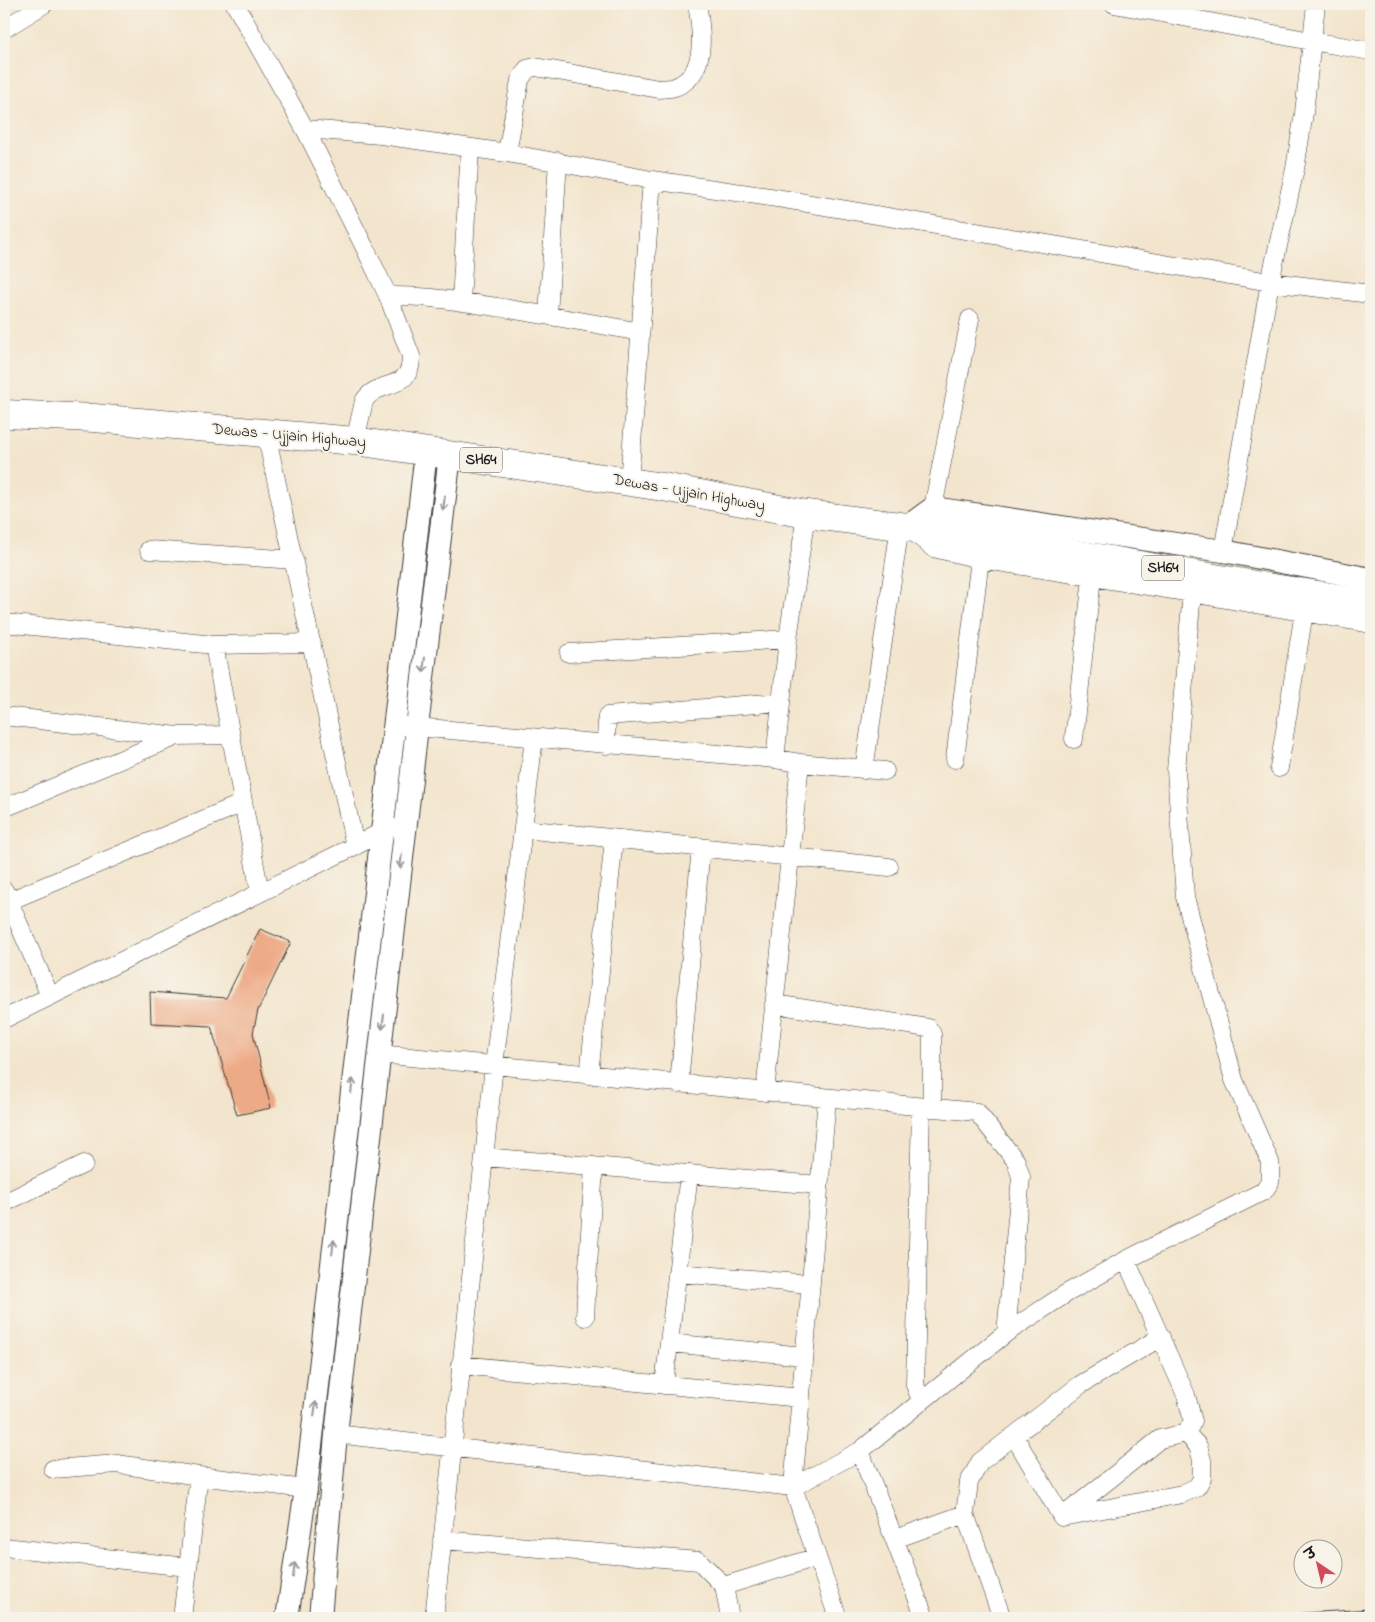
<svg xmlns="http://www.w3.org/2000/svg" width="1375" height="1622" viewBox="0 0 1375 1622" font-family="'Indie Flower','Playpen Sans Deva',sans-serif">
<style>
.building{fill:#edaa86}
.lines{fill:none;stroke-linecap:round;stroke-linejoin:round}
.service-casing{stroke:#3c3a37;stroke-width:11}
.minor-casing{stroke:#3c3a37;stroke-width:19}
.tertiary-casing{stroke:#3c3a37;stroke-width:24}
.primary-casing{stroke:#3c3a37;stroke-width:29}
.service{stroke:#fff;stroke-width:9}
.minor{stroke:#fff;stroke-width:18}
.tertiary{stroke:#fff;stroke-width:22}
.primary{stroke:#fff;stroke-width:28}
.oneway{stroke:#999}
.labels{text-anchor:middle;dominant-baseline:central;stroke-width:4;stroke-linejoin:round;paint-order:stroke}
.shield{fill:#f7f3e8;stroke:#5e5c59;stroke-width:1}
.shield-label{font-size:15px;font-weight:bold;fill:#1c1c1c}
.street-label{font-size:16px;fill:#1c1c1c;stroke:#f7f3e8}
</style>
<rect width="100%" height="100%" fill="#f7f3e8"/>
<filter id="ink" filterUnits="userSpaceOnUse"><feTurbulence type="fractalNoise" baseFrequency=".02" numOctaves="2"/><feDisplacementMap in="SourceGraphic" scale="10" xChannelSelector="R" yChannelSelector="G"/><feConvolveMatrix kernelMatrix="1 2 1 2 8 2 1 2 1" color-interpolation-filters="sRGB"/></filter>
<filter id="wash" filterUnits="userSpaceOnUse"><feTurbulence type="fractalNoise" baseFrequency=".0096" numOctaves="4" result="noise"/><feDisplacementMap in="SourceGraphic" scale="20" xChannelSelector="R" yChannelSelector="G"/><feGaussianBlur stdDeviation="1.12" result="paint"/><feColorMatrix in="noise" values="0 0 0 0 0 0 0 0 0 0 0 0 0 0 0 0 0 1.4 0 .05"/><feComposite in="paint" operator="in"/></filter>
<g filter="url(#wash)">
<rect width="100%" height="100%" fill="#f3e5cd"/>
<g id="blocks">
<path class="building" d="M260 929 291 942 258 1010 253 1033 271 1108 237 1115 211 1026 151 1023 150 992 226 998Z"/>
</g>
</g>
<g filter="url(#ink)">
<use href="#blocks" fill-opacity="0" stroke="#3c3a37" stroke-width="1"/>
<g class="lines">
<defs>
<path id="service" d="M1304 1618 1371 1614"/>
<path id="minor" d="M235 4 305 129 366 250 388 296 411 356C412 393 378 378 364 401L355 441
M1114 4 1311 41 1371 51
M4 29 44 4
M305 129 381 135 507 153 652 180 777 198 1270 282 1371 294
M507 153 520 80 527 69 535 67 659 89C664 88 670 89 675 87 708 75 702 31 697 4
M388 296C424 295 461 302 497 307 545 315 593 323 640 332
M461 302 470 148
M548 315 558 161
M266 433 355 846
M629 483 652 180
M933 508 970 319
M910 529 933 548 980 559 1192 593 1371 624
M149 550 294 560
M1223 551 1270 282 1295 169 1304 113 1316 4
M4 623 214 645 312 643
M214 645 260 893
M569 653 788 639
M4 716 178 736 231 735
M405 726 775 759 800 763 885 771
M1074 739 1092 577
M606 745 607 716 781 702
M775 759 788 639 806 514
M955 759 980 559
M1279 768 1304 612
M864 770 900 526
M4 808 175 737
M523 829 889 867
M4 890 50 996
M9 901 243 803
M774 1004 928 1028 932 1034V1108
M4 1019 355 846 391 827
M379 1054 977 1112 1016 1161 1021 1177 1006 1333
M589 1075 614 839
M679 1084 701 847
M765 1092 800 763
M827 1098 793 1487 838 1618
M484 1157 819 1185
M4 1203 84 1164
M1126 1260 1186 1395 1193 1421 1186 1433
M677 1273 811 1284
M585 1317 594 1166
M669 1343 804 1356
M460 1365 801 1398
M664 1385 689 1174
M921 1400 915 1385 921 1107
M1186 1433 1198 1446 1202 1460V1478L1197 1487 1182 1494 1062 1517 1160 1439Z
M336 1434 793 1487 860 1451 1006 1333 1067 1293 1126 1260 1264 1191 1270 1182V1162L1234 1080 1185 897 1176 770 1192 593
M1014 1436 1062 1517
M860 1451 925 1618
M53 1469 117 1464 199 1476 306 1489
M895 1539 965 1514
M442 1540 699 1561 724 1586 730 1618
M4 1547 188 1567
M724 1586 817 1557
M182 1618 199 1476
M434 1618 494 1066 534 738
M1002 1618 965 1514 969 1482 980 1462 1080 1385 1161 1337"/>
<path id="tertiary" d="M907 527 933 508 1223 551 1371 579
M287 1618 306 1489 426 452
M320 1618 336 1434 417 727 450 455"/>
<path id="primary" d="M4 414 94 418 355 441 663 487 806 514 954 533 1273 588 1371 603"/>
</defs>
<use href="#service" class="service-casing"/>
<use href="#minor" class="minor-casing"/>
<use href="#tertiary" class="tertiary-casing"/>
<use href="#primary" class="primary-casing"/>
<use href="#service" class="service"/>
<use href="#minor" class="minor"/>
<use href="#tertiary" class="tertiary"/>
<use href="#primary" class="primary"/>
</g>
<defs><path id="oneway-shaft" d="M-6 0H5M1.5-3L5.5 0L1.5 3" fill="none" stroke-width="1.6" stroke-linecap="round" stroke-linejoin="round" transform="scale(1.25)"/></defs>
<g class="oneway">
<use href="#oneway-shaft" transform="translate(444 503) rotate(97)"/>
<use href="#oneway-shaft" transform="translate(424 665) rotate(97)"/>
<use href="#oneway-shaft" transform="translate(401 861) rotate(97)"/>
<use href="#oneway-shaft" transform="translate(383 1022) rotate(97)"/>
<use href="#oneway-shaft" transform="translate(352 1086) rotate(-83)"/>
<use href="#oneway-shaft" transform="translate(333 1247) rotate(-83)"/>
<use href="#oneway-shaft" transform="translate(315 1409) rotate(-83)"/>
<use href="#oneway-shaft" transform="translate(294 1570) rotate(-82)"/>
</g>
</g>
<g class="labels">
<g class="shield">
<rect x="460" y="447.5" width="42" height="25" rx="4"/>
<rect x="1142" y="555.5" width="42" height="25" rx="4"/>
</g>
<g class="shield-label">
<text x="481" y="460">SH64</text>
<text x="1163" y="568">SH64</text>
</g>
<g class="street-label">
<text transform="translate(289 436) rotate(5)">Dewas - Ujjain Highway</text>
<text transform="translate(689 493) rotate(10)">Dewas - Ujjain Highway</text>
</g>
</g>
<rect width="1375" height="1622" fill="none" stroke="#f7f3e8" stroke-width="20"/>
<g transform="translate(1318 1564) rotate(325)"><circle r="24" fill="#f7f3e8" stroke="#9f9d96"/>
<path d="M0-4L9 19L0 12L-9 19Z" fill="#d1495b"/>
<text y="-8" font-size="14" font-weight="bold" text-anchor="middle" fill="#1c1c1c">उ</text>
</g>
</svg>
